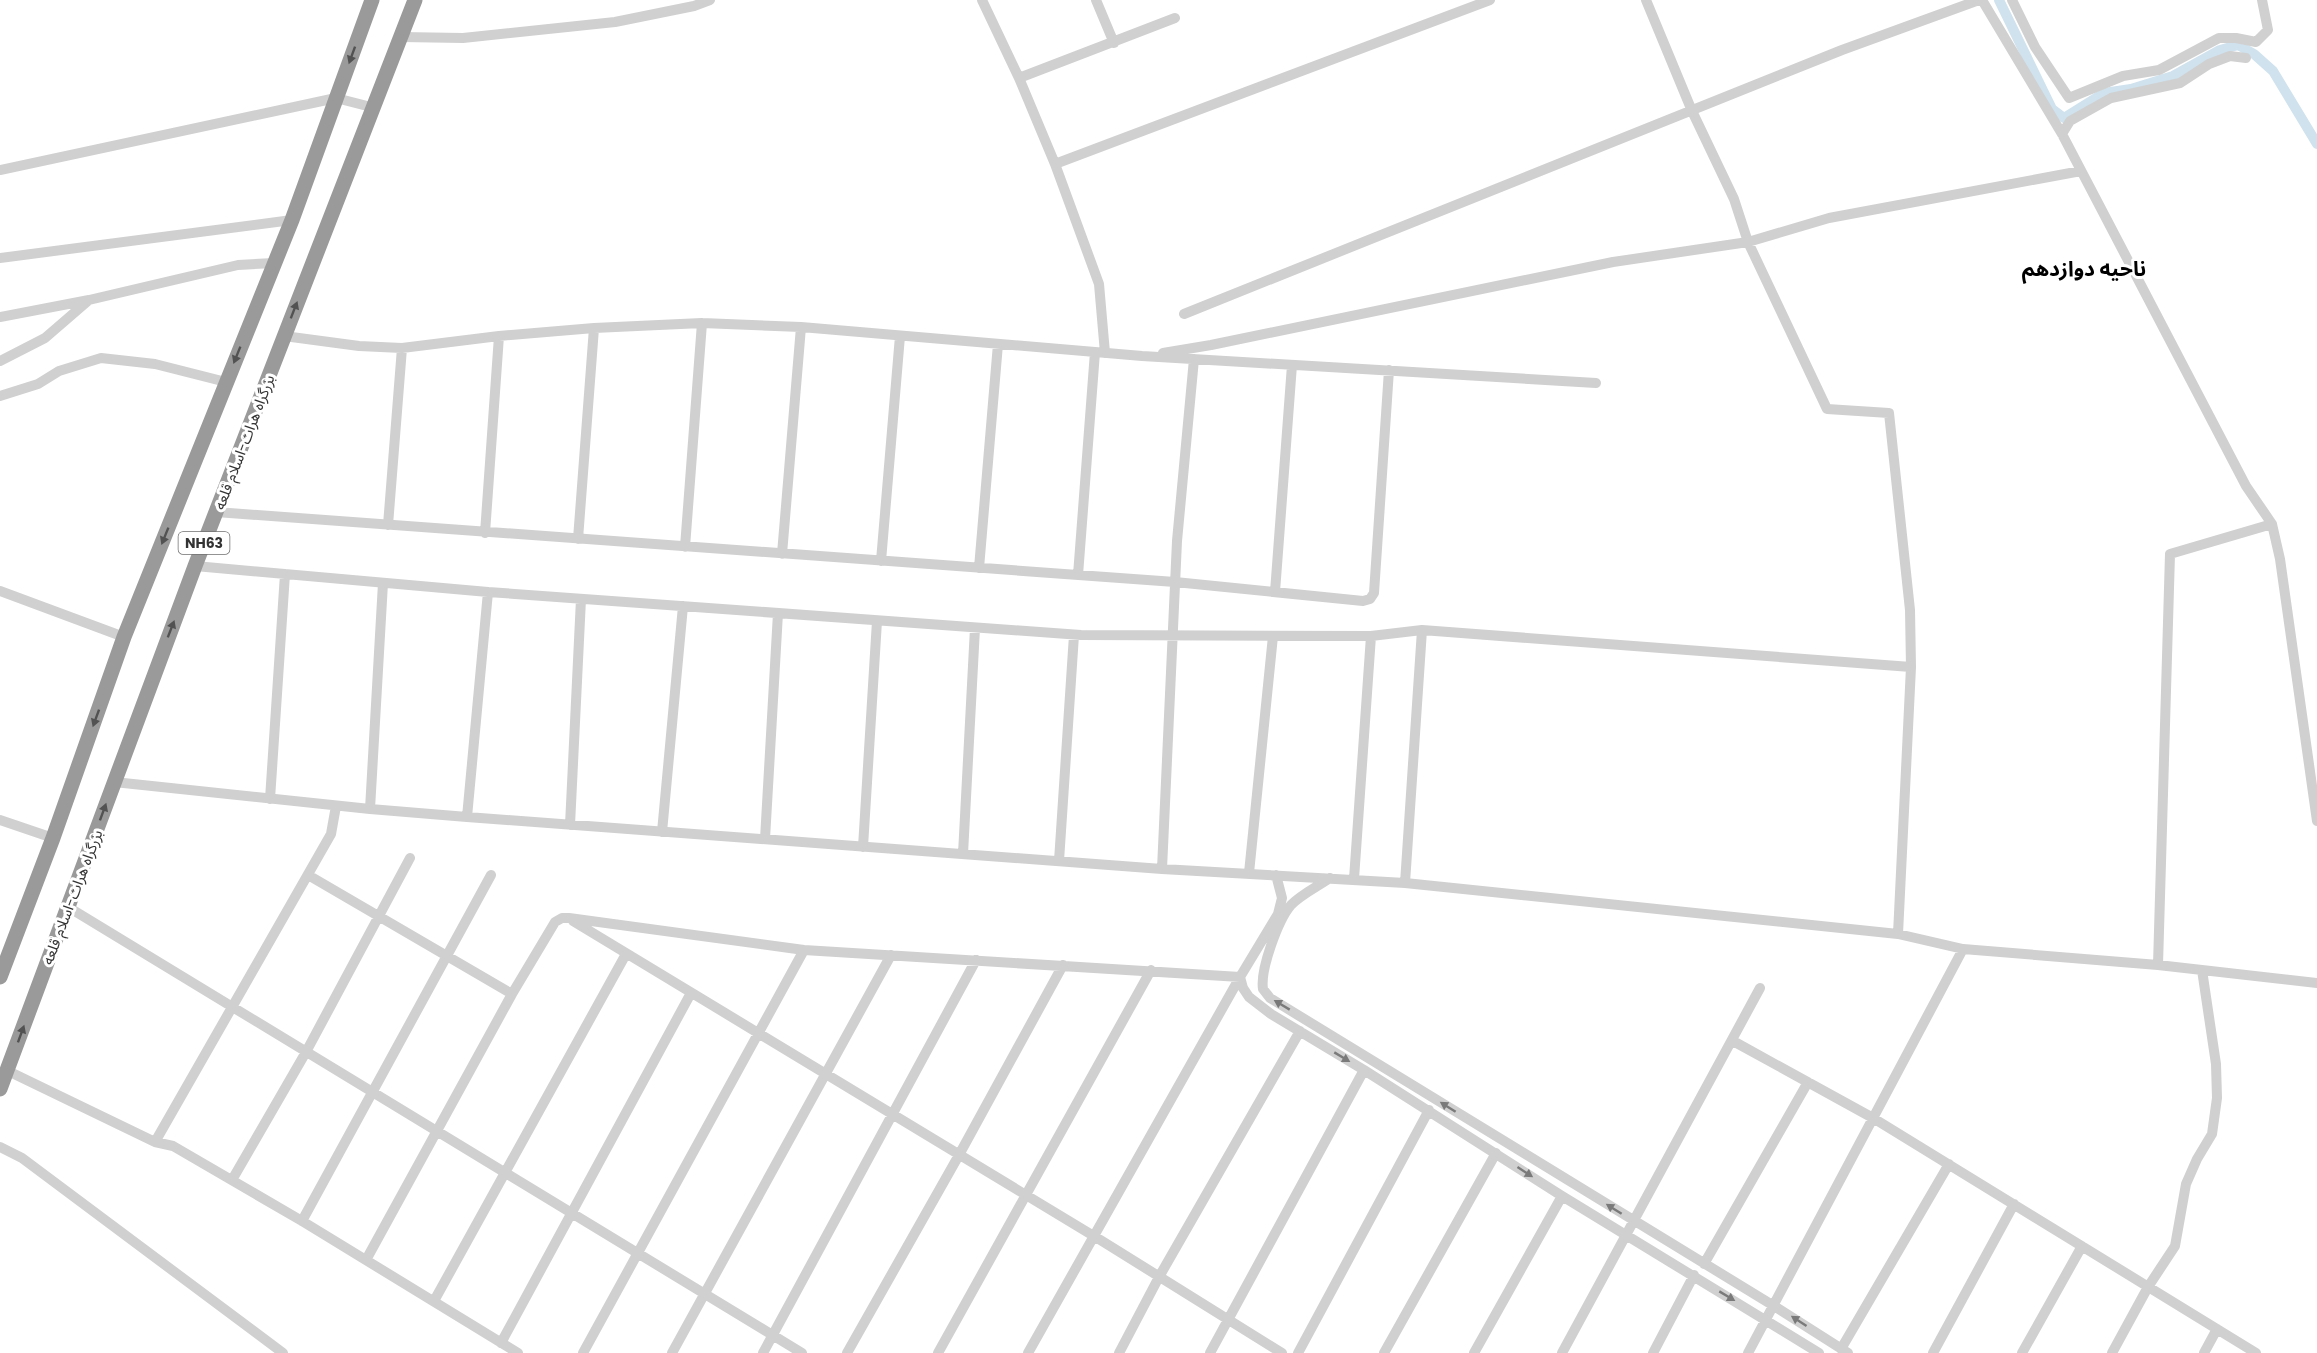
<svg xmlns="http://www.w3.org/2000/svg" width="2317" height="1353" viewBox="0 0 2317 1353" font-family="Poppins,'Noto Sans Arabic',sans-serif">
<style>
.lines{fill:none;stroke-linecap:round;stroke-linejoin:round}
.canal{stroke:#cfe2ee;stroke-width:10}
.minor{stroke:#d0d0d0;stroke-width:10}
.highway{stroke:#9a9a9a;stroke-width:15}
.oneway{fill:#525252}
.oneway2{fill:#7a7a7a}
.labels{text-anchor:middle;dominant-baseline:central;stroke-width:6;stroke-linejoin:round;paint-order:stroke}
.shield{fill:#fff;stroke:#707070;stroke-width:1.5}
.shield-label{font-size:14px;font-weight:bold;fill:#333}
.street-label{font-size:15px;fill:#333;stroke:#fff}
.district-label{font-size:21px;font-weight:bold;fill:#000;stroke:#fff}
</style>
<rect width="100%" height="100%" fill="#fff"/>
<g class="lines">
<path class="canal" d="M1999 0 2052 109 2064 118 2104 93 2131 89 2173 76 2220 50 2238 45 2254 54 2273 71 2317 144"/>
<path class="minor" d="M982 0 1019 78 1055 164 1099 284 1105 353
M1096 0 1114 43
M1646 0 1692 111 1734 199 1748 242 1827 409 1889 413 1910 610 1911 667 1898 934
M1982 0 2062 134 2246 486 2272 524 2280 559 2317 821
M2012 0 2035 47 2069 98 2123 76 2159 70 2219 38H2236L2256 42 2268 30 2262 0
M401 37 463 38 615 22 694 6 710 0
M1019 78 1175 18
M2062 134 2070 121 2111 98 2180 83 2209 64 2230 56 2246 58
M1055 164 1490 0
M0 170 336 98 375 108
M0 258 292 220
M1184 314 1842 50 1979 0
M0 317 89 300 238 265 274 263
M284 336 359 346 402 348 499 336 594 328 702 323 801 327 1142 356 1596 383
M1163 353 1211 345 1613 262 1748 242 1829 218 2081 171
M0 361 45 338 89 300
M0 396 38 384 59 371 101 358 155 364 226 382
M216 512 1175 582 1363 601 1370 599 1374 593 1389 370
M388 525 402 348
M485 533 499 336
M578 539 594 328
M685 547 702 323
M782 554 801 327
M881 561 900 336
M195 566 488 592 1081 635 1371 636 1422 630 1911 667
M979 568 998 344
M1078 575 1095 352
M0 591 124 637
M1275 592 1292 365
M114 782 370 809 467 817 1162 869 1405 883 1898 934 1963 949 2158 965 2317 983
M270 799 285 574
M370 809 383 583
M467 817 488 592
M0 820 53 838
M570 825 581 599
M662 832 683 606
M765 839 778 613
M863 847 877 621
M963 854 975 628
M1059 861 1074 635
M1162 869 1177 541 1194 359
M1249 873 1273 636
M308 875 512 994
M1276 875 1282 898 1278 914 1240 977 1243 988 1249 997 1271 1014 1364 1070 1562 1196 1819 1353
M1330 878C1317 887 1302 894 1291 905 1278 920 1260 970 1263 989L1270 998 1774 1306 1848 1353
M1354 879 1371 636
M1405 883 1422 630
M68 907 802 1353
M573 921 1102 1241 1282 1353
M2158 965 2170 554 2272 524
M1733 1041 1873 1118 2256 1353
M8 1071 155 1142 173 1146 302 1221 518 1353
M155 1142 331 834 336 806
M0 1147 22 1158 283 1353
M232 1180 306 1052 410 858
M302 1221 491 875
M366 1260 512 994 555 922 562 918H569L804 950 1240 977 1028 1353
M1704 1264 1808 1082
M434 1301 626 954
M501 1343 691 993
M1841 1349 1949 1164
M583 1353 804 950
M672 1353 891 955
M763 1353 976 960
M847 1353 959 1155 1063 965
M938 1353 1151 970
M1119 1353 1159 1277 1300 1031
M1210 1353 1364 1070
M1298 1353 1429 1110
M1384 1353 1496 1153
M1474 1353 1562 1196
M1562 1353 1760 988
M1653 1353 1694 1275
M1748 1353 1963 949
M1933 1353 2014 1204
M2022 1353 2082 1246
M2112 1353 2148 1287 2175 1246 2186 1184 2197 1159 2212 1134 2217 1098 2216 1064 2202 970
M2204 1353 2217 1329"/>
<path class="highway" d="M0 977 53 838 124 637 292 220 372 0
M0 1089 195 566 415 0"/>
</g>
<defs><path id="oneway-solid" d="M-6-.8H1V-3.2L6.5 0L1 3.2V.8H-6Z" transform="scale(1.5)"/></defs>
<g class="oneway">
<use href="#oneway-solid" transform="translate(352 55) rotate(110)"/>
<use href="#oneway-solid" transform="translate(294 310) rotate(-69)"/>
<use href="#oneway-solid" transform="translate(237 355) rotate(112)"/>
<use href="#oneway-solid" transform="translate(165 536) rotate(112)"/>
<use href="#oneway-solid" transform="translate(171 629) rotate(-69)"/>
<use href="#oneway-solid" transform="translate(96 718) rotate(110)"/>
<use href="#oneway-solid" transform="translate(103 812) rotate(-70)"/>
<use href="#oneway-solid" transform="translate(21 1034) rotate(-70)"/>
</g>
<g class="oneway2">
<use href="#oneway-solid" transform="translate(1282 1005) rotate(-149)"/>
<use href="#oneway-solid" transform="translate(1342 1057) rotate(31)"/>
<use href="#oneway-solid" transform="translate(1448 1107) rotate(-148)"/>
<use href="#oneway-solid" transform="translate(1525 1172) rotate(33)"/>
<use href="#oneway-solid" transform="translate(1614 1209) rotate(-148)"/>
<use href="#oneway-solid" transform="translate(1727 1296) rotate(31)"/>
<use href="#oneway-solid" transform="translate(1799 1321) rotate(-147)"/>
</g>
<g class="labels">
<rect class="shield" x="178.5" y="532" width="51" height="22" rx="4.5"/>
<g class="shield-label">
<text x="204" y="543">NH63</text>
</g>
<g class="street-label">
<text transform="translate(244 442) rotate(-69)">بزرگراه هرات-اسلام قلعه</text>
<text transform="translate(72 897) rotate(-69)">بزرگراه هرات-اسلام قلعه</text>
</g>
<g class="district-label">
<text x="2084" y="268">ناحیه دوازدهم</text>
</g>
</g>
</svg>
